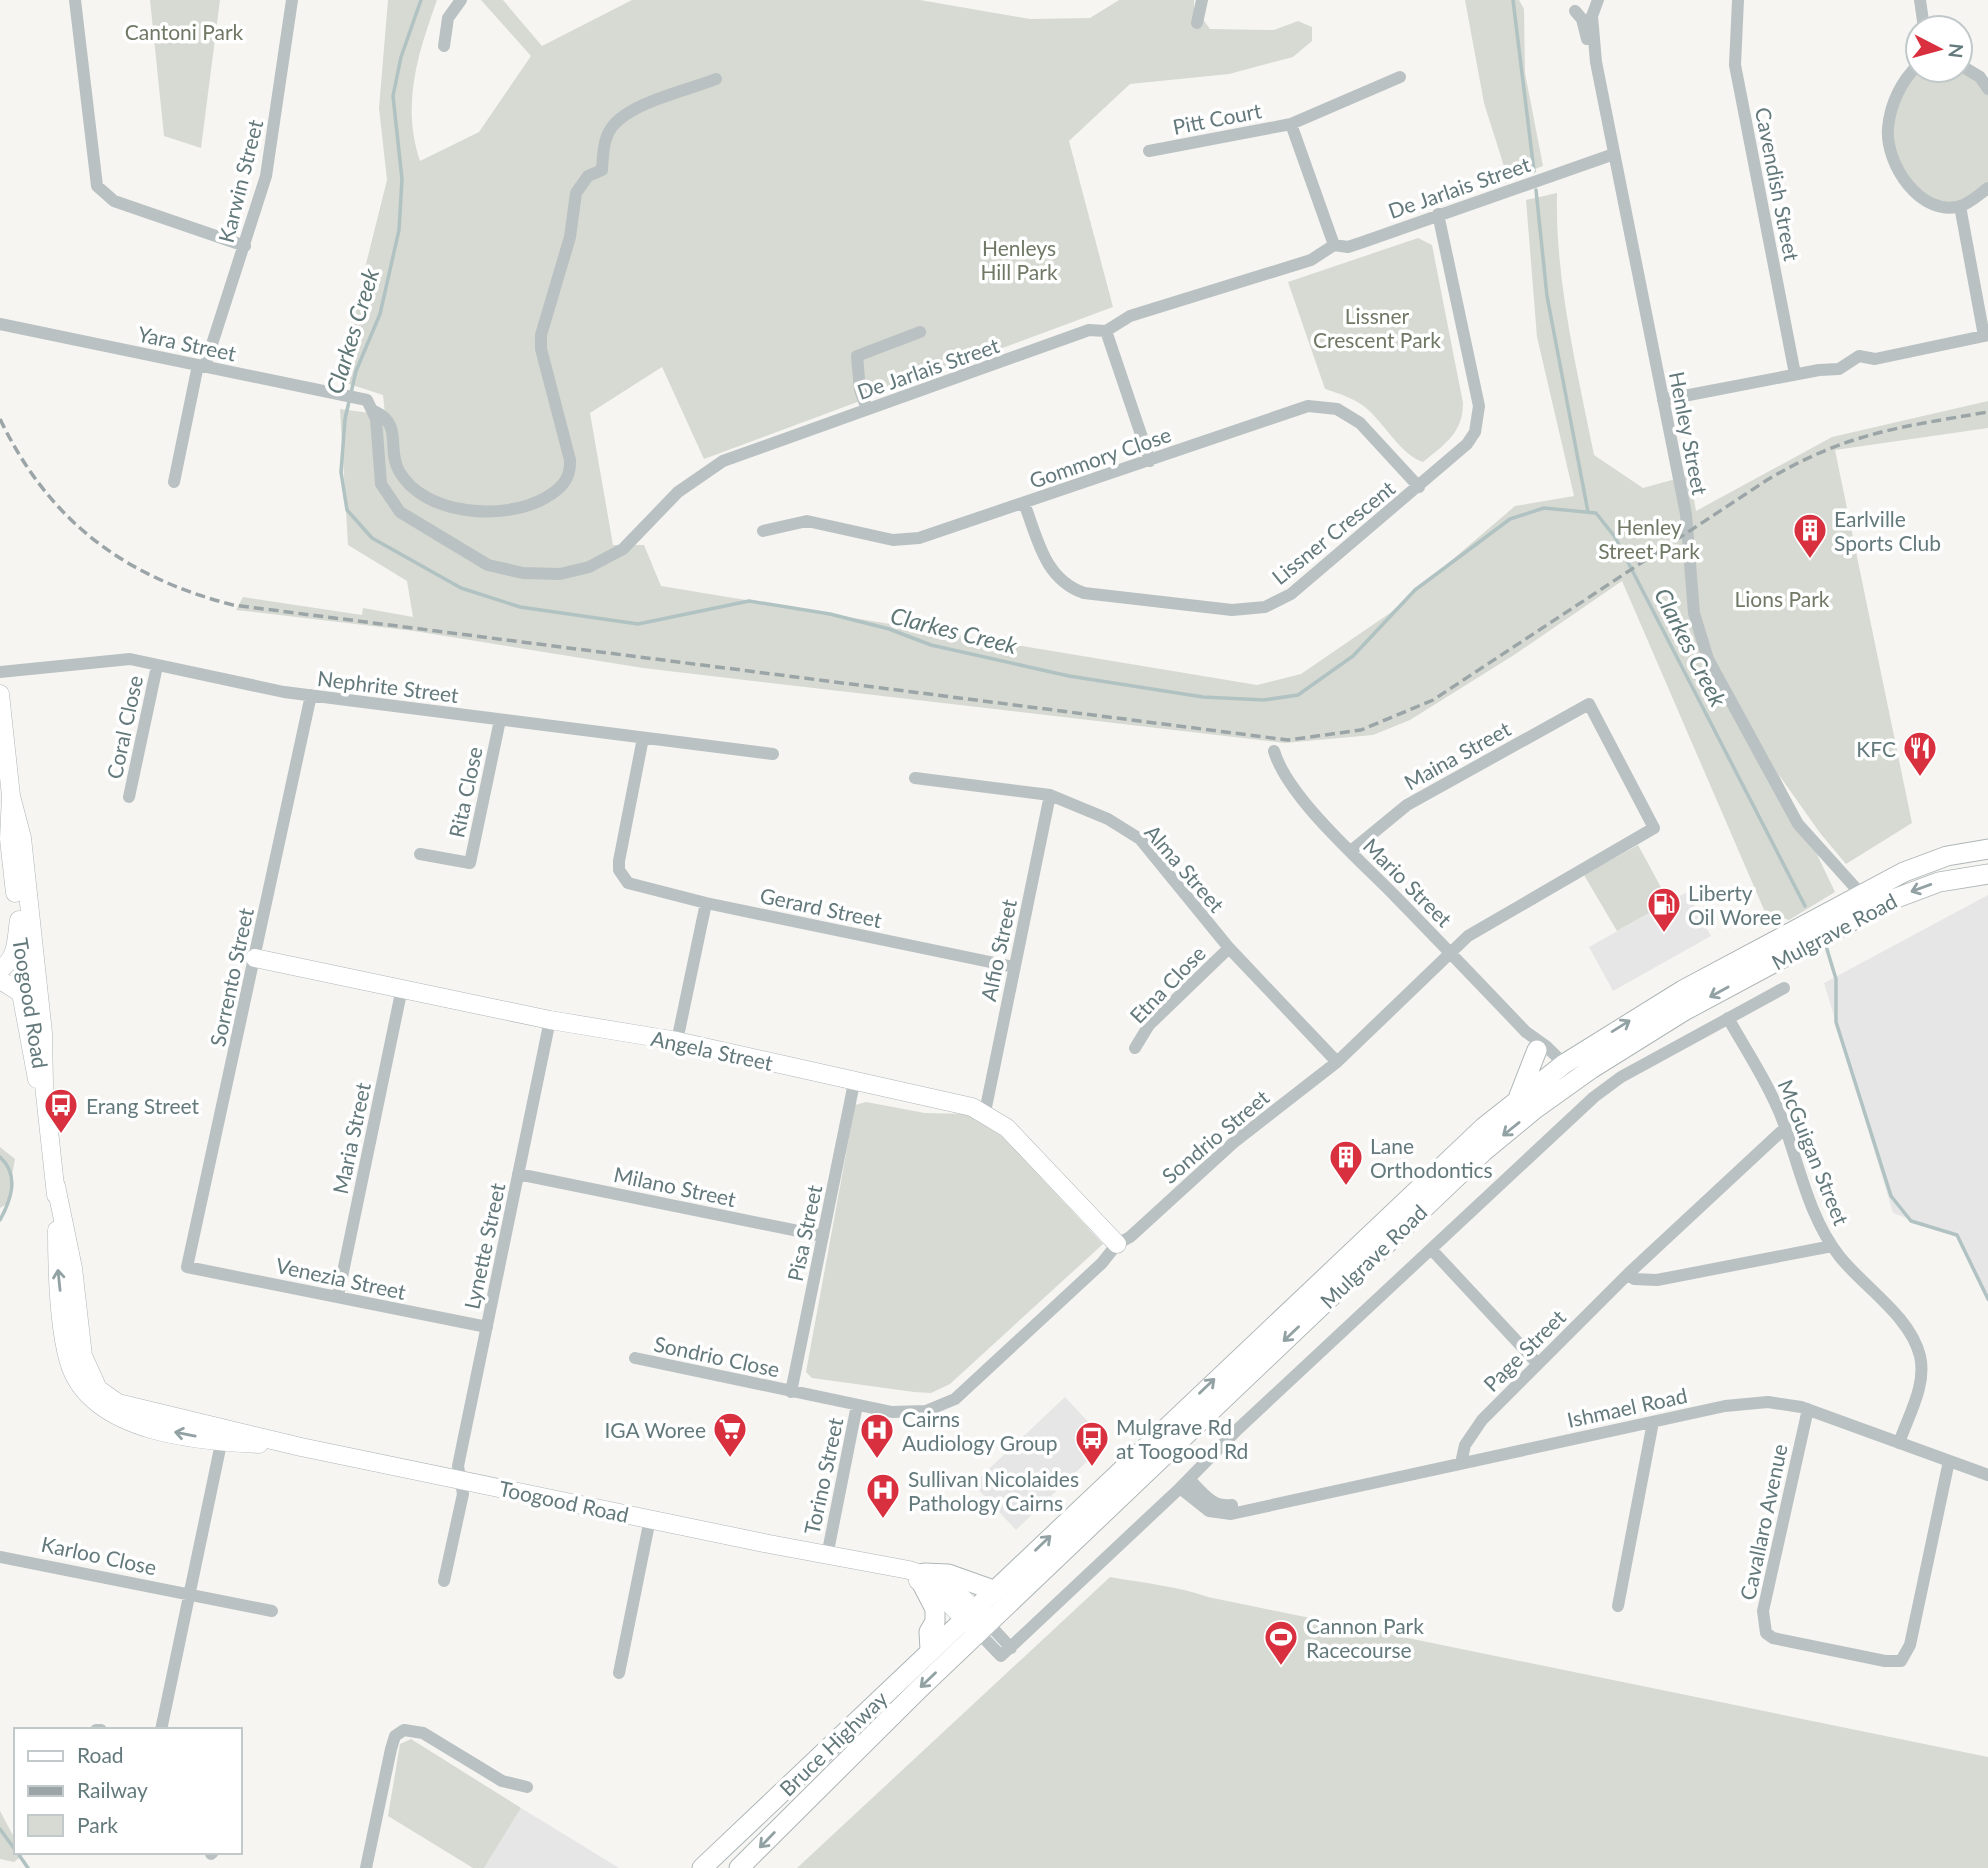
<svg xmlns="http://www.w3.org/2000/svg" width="1988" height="1868" viewBox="0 0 1988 1868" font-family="Lato,sans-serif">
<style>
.built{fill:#e6e6e6}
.green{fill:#d7dad2}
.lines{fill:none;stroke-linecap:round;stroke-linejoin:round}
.stream{stroke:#b1c2c2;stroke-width:3.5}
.secondary-casing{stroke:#adb6b7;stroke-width:19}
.primary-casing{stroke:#aeb6b7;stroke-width:21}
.street{stroke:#bac1c2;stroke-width:12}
.secondary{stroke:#fff;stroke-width:18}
.primary{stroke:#fff;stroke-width:19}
.rail{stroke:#9ba5a7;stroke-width:3.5;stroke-dasharray:10 5;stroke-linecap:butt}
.oneway{stroke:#92a1a3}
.labels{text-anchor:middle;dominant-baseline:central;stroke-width:7;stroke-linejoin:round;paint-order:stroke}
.park-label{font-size:21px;fill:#6f7965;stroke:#fff}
.street-label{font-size:21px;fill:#63797c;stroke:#fff}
.poi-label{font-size:21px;fill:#63797c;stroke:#fff;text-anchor:start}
.water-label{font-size:23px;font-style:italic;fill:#5e7776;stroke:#fff}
</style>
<rect width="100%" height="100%" fill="#f6f5f2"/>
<path class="built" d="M1687 892 1711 936 1613 991 1589 947Z
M1988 895V1303L1959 1238 1893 1213 1824 983Z
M1065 1397 1107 1442 1016 1530 973 1484Z
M521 1808 619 1868H484Z"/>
<path class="green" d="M150 0H220L201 148 164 136Z
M388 0H437C418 53 401 105 420 161L479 132 531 56 481 0H503L542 46 632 0H920L1030 19 1090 18 1119 0H1194V7L1210 29 1274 30 1298 21 1312 27V41L1293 57 1229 74 1130 84 1069 141 1113 307 704 459 662 367 590 413 613 545H644L661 586 1257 685 1301 674 1390 613 1515 506 1574 496 1537 337 1526 200 1557 193C1555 281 1577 369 1594 455L1643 488 1690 475 1696 511 1832 437 1988 401V428L1835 450 1912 823 1846 864 1820 833 1779 775 1835 892 1789 920 1765 912 1622 581 1514 655 1410 720 1373 735 1285 743 643 668 414 631 236 610 243 597 362 615 363 608 413 617 407 581 348 545 340 409 385 415 383 395 337 380 387 180 379 108Z
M1465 0H1519L1524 9 1525 73 1543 166 1508 179 1484 103Z
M1918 70H1960L1988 89V188L1960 206 1921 197 1891 150 1897 94Z
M1418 238 1432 245 1463 403C1463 433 1445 444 1423 462 1401 455 1384 423 1366 408 1354 398 1340 394 1325 389L1288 282Z
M1638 845 1669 902 1617 931 1584 875Z
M866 1102 925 1113 966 1114 1003 1137 1103 1244 950 1384 931 1393 914 1392 812 1378 806 1372 855 1105Z
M0 1147 15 1159 7 1204 0 1208Z
M1110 1577C1143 1583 1177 1586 1208 1597L1988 1757V1868H797Z
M411 1739 521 1808 484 1868H473L388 1816 400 1744Z
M0 1811 16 1841V1852L23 1855 14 1862 0 1859Z"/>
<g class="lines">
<path class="stream" d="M421 0 401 57 393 96 402 179 399 230 380 314 356 371 345 419 341 472 347 510 372 538 461 588 520 607 638 624 749 601 830 614 889 629 931 645 1069 676 1203 697 1264 700 1298 695 1353 656 1415 590 1510 519 1544 508 1596 513 1615 537 1805 906
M1513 0 1534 171
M1536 190 1547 296 1588 512
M1826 946 1836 979V1022L1891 1196 1911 1221 1957 1235 1988 1299
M0 1157C20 1175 11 1200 0 1220
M0 1829 16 1851
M17 1852 28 1868"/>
<defs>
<path id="secondary" d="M0 694 11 796 9 839 15 893
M11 796 22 838 43 1033 44 1085 56 1195
M255 958 550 1020 677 1041 972 1107 1007 1128 1117 1244
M0 969C18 959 16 938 19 920
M0 980 21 993 37 1079
M56 1186 73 1268 83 1356 98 1389 118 1403 301 1447 769 1544 909 1570 947 1583 983 1618
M57 1230C57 1269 58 1332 71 1368 96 1433 198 1441 259 1444
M918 1581 939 1593 973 1628"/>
<path id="primary" d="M1519 1096 1537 1050
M924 1573 948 1574 993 1590
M921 1582 935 1609V1622L929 1632 930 1650
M702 1868 1484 1127 1564 1064 1683 990 1904 872 1947 856 1988 849
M739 1868 918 1690 1401 1230 1483 1152 1535 1109 1591 1069 1684 1011 1891 900 1939 882 1988 874"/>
</defs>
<use href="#secondary" class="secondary-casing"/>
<use href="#primary" class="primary-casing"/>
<path class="street" d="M75 0 97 186 114 201 245 246
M1598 0 1592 16 1596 62 1686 514 1694 613 1708 659 1798 824 1861 894
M1738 0 1735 65 1795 374
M1920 0 1924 28
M1575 11 1582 19 1587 39
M1197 23 1202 0
M444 46 448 18 461 0
M1918 65C1901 81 1890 105 1888 128 1885 163 1920 218 1961 206 1970 203 1981 193 1988 188
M1960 65 1980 77 1988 89
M1291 124 1334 245
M1149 151 1291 124 1400 77
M1960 206 1984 336
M0 324 367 400 376 419 381 484 400 512 488 565 523 573 560 574 589 567 623 549 678 492 723 461 1089 330 1106 331 1130 316 1311 260 1334 245 1348 247 1363 242 1614 154
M1106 331 1150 461
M205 366 266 176 292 0
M1663 400 1819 370 1839 369 1859 356 1875 359 1988 335
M867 409 860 390 857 356 920 332
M374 411C404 425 386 447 399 471 424 516 505 521 545 498 561 489 571 479 570 460L541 349V335L570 237 576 193 588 176 602 170C603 155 603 139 612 127 631 102 686 91 716 79
M174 482 198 365
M1024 503C1038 539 1044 579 1084 593L1232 610 1265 607 1291 594 1467 444 1475 432 1479 406 1438 214
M763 531 807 521 893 540 919 538 1308 406 1337 409 1360 423 1419 487
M0 672 130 659 284 692 773 754
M311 695 187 1267 487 1327
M643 738 619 861V870L628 883 706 903 1014 967
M1274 751C1288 798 1361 861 1396 897 1440 942 1483 987 1526 1032L1547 1047 1567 1067
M915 778 1050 795 1108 819 1140 839 1229 948 1337 1062
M129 797 157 666
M420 854 470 863 500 720
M1728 1018C1746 1050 1767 1081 1781 1116 1799 1163 1808 1217 1840 1257 1865 1288 1910 1316 1920 1356 1927 1385 1908 1416 1899 1443
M677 1041 706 903
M1135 1048 1149 1025 1229 948
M985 1112 1050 795
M518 1174 823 1236
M1431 1249 1538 1364
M1628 1274 1634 1279 1657 1280 1832 1246
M338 1296 402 988
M635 1358 892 1412 926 1411 955 1399 1102 1263 1117 1244 1130 1237 1233 1143 1337 1062 1468 936 1654 828 1589 704 1407 805 1351 851
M791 1392 854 1083
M1808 1409 1763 1611 1766 1633 1773 1638 1885 1661H1901L1910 1645 1949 1461
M1461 1463 1465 1445 1482 1420 1628 1274 1785 1128
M1189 1479C1202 1492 1212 1508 1232 1505
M1180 1488 1209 1511 1231 1514 1725 1406 1768 1402 1801 1407 1988 1475
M827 1556 857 1405
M0 1557 272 1611
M444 1581 463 1494 458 1466 550 1020
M1618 1606 1653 1422
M988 1623 1011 1648
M978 1632 1001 1656 1180 1488 1238 1429 1594 1097 1621 1077 1784 988
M619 1673 650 1519
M96 1730H101
M161 1730 223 1434
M211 1854 213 1852
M366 1868 391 1749 395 1736 404 1730 423 1733 502 1781 527 1787"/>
<use href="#secondary" class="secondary"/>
<use href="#primary" class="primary"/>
<path class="rail" d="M0 419C49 521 124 577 233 605L1288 740 1361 730 1433 700 1767 480C1846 433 1900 427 1988 412"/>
</g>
<defs><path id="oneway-shaft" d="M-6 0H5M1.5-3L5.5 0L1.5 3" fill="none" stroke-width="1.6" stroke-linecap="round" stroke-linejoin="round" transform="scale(1.75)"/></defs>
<g class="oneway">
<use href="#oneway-shaft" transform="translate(1921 888) rotate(160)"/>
<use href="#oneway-shaft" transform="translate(1719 992) rotate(151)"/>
<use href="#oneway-shaft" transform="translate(1621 1026) rotate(-32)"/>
<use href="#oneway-shaft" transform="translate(1511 1129) rotate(141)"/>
<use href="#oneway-shaft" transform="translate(59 1280) rotate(-96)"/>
<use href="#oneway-shaft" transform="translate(1291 1334) rotate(136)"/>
<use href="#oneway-shaft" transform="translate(1207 1386) rotate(-44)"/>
<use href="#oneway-shaft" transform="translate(185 1434) rotate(-169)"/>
<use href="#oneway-shaft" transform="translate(1043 1543) rotate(-44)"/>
<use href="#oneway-shaft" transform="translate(928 1680) rotate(136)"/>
<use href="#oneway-shaft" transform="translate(767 1840) rotate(134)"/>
</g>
<defs>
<symbol id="building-pin" viewBox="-11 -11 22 30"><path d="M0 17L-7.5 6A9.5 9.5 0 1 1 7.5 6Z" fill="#d8303e" stroke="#fff"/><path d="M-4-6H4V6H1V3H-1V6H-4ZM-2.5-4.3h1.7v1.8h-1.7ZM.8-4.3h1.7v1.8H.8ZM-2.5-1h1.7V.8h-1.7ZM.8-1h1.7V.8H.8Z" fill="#fff"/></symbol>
<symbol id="restaurant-pin" viewBox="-11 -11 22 30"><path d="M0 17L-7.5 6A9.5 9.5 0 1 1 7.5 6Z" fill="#d8303e" stroke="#fff"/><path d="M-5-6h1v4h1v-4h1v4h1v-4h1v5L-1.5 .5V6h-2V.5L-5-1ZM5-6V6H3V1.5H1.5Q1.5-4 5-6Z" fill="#fff"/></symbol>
<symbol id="fuel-pin" viewBox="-11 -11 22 30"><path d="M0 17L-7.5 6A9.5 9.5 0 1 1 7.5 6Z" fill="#d8303e" stroke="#fff"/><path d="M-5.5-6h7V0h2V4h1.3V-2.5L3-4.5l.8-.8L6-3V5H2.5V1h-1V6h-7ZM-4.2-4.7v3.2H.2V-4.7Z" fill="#fff"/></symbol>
<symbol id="bus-pin" viewBox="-11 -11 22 30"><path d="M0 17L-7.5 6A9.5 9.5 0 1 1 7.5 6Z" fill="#d8303e" stroke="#fff"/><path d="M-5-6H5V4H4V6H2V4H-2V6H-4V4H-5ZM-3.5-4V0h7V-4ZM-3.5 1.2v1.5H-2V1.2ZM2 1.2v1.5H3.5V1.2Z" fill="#fff"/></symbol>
<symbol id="supermarket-pin" viewBox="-11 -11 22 30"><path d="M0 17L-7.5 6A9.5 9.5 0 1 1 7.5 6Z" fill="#d8303e" stroke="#fff"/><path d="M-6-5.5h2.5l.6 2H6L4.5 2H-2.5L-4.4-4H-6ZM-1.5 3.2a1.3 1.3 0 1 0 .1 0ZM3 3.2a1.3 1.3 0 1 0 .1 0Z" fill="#fff"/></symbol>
<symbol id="hospital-pin" viewBox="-11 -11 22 30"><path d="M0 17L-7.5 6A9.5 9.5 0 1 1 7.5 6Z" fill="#d8303e" stroke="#fff"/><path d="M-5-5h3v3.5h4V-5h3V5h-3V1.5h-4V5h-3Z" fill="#fff"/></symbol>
<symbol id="stadium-pin" viewBox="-11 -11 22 30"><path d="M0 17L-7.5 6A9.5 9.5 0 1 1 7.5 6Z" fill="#d8303e" stroke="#fff"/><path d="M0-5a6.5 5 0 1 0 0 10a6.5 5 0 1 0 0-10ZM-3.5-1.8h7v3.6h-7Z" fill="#fff"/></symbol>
</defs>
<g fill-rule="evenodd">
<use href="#building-pin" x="1791" y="511" width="38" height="52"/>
<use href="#restaurant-pin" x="1901" y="729" width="38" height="52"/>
<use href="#fuel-pin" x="1645" y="885" width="38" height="52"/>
<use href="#bus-pin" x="42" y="1086" width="38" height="52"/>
<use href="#building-pin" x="1327" y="1138" width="38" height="52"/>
<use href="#supermarket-pin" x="711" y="1410" width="38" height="52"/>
<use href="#hospital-pin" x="858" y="1411" width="38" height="52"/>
<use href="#bus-pin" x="1073" y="1419" width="38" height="52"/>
<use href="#hospital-pin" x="864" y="1471" width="38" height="52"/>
<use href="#stadium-pin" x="1262" y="1618" width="38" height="52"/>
</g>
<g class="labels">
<g class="park-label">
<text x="184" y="31">Cantoni Park</text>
<text x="1019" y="247">Henleys<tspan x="1019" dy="24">Hill Park</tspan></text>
<text x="1377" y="315">Lissner<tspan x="1377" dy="24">Crescent Park</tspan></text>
<text x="1649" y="526">Henley<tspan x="1649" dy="24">Street Park</tspan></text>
<text x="1782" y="598">Lions Park</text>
</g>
<g class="street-label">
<text transform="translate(1217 118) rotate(-11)">Pitt Court</text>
<text transform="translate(240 181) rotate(-76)">Karwin Street</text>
<text transform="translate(1778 184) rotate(79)">Cavendish Street</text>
<text transform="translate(1459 187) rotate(-19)">De Jarlais Street</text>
<text transform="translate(187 343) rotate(12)">Yara Street</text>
<text transform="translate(928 368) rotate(-19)">De Jarlais Street</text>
<text transform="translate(1689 433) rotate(79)">Henley Street</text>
<text transform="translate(1100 457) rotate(-19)">Gommory Close</text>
<text transform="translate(1333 532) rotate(-39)">Lissner Crescent</text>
<text transform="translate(388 686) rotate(7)">Nephrite Street</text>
<text transform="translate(124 727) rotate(-78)">Coral Close</text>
<text transform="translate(1457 755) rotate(-29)">Maina Street</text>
<text transform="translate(465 792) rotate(-78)">Rita Close</text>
<text transform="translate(1185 868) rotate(49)">Alma Street</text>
<text transform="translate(1408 882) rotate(45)">Mario Street</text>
<text transform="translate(821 907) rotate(12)">Gerard Street</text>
<text transform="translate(1834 931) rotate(-28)">Mulgrave Road</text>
<text transform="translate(998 950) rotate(-78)">Alfio Street</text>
<text transform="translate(231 977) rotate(-78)">Sorrento Street</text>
<text transform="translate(1167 984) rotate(-46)">Etna Close</text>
<text transform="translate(31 1003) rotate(81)">Toogood Road</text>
<text transform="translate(712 1050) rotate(12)">Angela Street</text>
<text transform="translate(1215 1136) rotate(-40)">Sondrio Street</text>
<text transform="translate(351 1138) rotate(-78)">Maria Street</text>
<text transform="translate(1814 1152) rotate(68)">McGuigan Street</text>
<text transform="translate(675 1186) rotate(12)">Milano Street</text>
<text transform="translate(804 1233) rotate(-78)">Pisa Street</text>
<text transform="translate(484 1246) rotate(-78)">Lynette Street</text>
<text transform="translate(1373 1256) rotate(-44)">Mulgrave Road</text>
<text transform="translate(341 1278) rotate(12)">Venezia Street</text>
<text transform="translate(1524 1350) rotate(-45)">Page Street</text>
<text transform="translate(717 1356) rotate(12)">Sondrio Close</text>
<text transform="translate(1627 1407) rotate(-12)">Ishmael Road</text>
<text transform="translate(823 1476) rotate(-78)">Torino Street</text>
<text transform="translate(564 1501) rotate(12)">Toogood Road</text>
<text transform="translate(1763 1522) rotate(-78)">Cavallaro Avenue</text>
<text transform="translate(99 1555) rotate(12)">Karloo Close</text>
<text transform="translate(833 1743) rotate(-44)">Bruce Highway</text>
</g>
<g class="poi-label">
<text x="1834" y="518">Earlville<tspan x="1834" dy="24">Sports Club</tspan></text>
<text x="1896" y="748" text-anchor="end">KFC</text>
<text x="1688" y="892">Liberty<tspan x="1688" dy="24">Oil Woree</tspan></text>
<text x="86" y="1105">Erang Street</text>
<text x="1370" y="1145">Lane<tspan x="1370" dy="24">Orthodontics</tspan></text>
<text x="902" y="1418">Cairns<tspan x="902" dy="24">Audiology Group</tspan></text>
<text x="1116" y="1426">Mulgrave Rd<tspan x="1116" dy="24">at Toogood Rd</tspan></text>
<text x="706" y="1429" text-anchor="end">IGA Woree</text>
<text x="908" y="1478">Sullivan Nicolaides<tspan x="908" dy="24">Pathology Cairns</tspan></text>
<text x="1306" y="1625">Cannon Park<tspan x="1306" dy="24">Racecourse</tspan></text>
</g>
<g class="water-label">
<text transform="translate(352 331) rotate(-73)">Clarkes Creek</text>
<text transform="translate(954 630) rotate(14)">Clarkes Creek</text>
<text transform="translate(1691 647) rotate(63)">Clarkes Creek</text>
</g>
</g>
<rect x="14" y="1728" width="228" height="126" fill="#ffffff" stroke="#c1c9cb" stroke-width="2"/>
<rect x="28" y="1751" width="35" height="10" fill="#ffffff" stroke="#c1c9cb" stroke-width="2"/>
<text x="77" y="1763" font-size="21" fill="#63797c">Road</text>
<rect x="28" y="1786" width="35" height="10" fill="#9ba5a7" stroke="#c1c9cb" stroke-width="2"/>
<text x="77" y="1798" font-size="21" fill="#63797c">Railway</text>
<rect x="28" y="1815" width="35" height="21" fill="#d7dad2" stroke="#c1c9cb" stroke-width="2"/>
<text x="77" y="1833" font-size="21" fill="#63797c">Park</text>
<g transform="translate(1939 49) rotate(96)"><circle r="33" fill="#ffffff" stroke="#c1c9cb" stroke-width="2"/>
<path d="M0-5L12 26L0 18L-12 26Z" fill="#d8303e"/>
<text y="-10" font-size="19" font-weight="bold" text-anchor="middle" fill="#63797c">N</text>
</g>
</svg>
